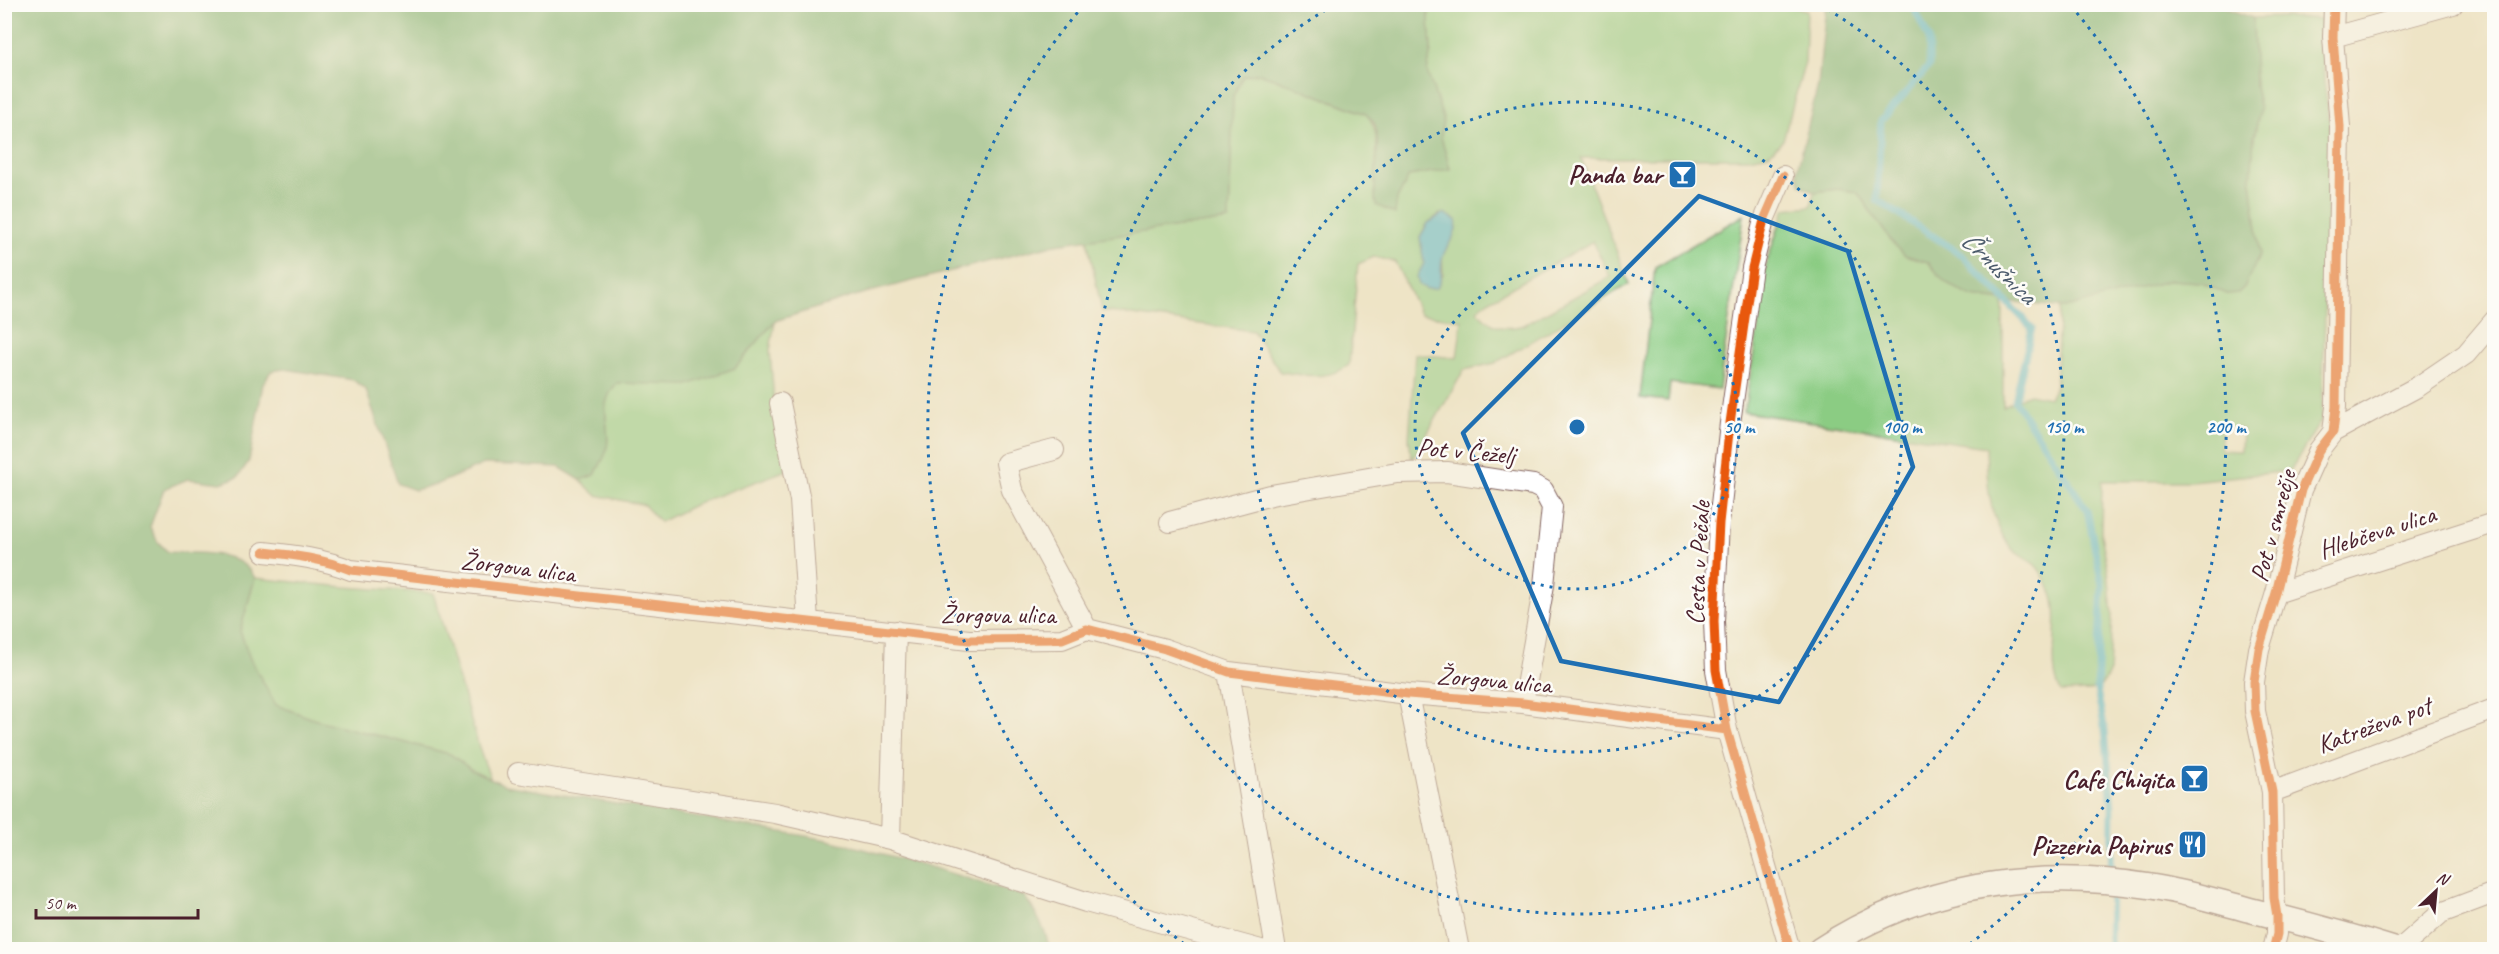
<svg xmlns="http://www.w3.org/2000/svg" width="2499" height="954" viewBox="0 0 2499 954" font-family="Caveat,sans-serif">
<style>
.green{fill:#8bcc83;stroke:#6a7657;stroke-width:1.5;fill-rule:evenodd}
.forest{fill:#70b071;stroke:#5d684e;stroke-width:1.5}
.water{fill:#4fb5ce;stroke:#4c6a7c;stroke-width:1.5}
.lines{fill:none;stroke-linecap:round;stroke-linejoin:round}
.stream{stroke:#4fb5ce;stroke-width:7}
.minor-casing{stroke:#836461;stroke-width:22}
.tertiary-casing{stroke:#836461;stroke-width:27}
.minor{stroke:#fff;stroke-width:20}
.tertiary{stroke:#fff;stroke-width:24}
.cycleway-casing{stroke:#fdfcf7;stroke-width:13}
.cycleway{stroke:#e8590c;stroke-width:9}
.marked{fill:none;stroke:#1f6fb2;stroke-width:4.5;stroke-linejoin:round}
.ring{fill:none;stroke:#1f6fb2;stroke-width:3;stroke-dasharray:3 6}
.labels{text-anchor:middle;dominant-baseline:central;stroke-width:5;stroke-linejoin:round;paint-order:stroke}
.poi-label{font-size:26px;font-weight:bold;fill:#4a1f2b;stroke:#fdfcf7;text-anchor:end}
.street-label{font-size:26px;fill:#4a1f2b;stroke:#fdfcf7}
.water-label{font-size:27px;font-style:italic;fill:#4c5b6c;stroke:#fdfcf7}
.centre{fill:#1f6fb2;stroke:#fdfcf7;stroke-width:3}
.ring-label{font-size:18px;text-anchor:middle;font-weight:bold;fill:#1f6fb2;stroke:#fdfcf7;stroke-width:5;stroke-linejoin:round;paint-order:stroke}
</style>
<rect width="100%" height="100%" fill="#fdfcf7"/>
<filter id="ink" filterUnits="userSpaceOnUse"><feTurbulence type="fractalNoise" baseFrequency=".0167" numOctaves="2"/><feDisplacementMap in="SourceGraphic" scale="12" xChannelSelector="R" yChannelSelector="G"/><feConvolveMatrix kernelMatrix="1 2 1 2 8 2 1 2 1" color-interpolation-filters="sRGB"/></filter>
<filter id="wash" filterUnits="userSpaceOnUse"><feTurbulence type="fractalNoise" baseFrequency=".008" numOctaves="4" result="noise"/><feDisplacementMap in="SourceGraphic" scale="24" xChannelSelector="R" yChannelSelector="G"/><feGaussianBlur stdDeviation="1.35" result="paint"/><feColorMatrix in="noise" values="0 0 0 0 0 0 0 0 0 0 0 0 0 0 0 0 0 1.4 0 .05"/><feComposite in="paint" operator="in"/></filter>
<g filter="url(#wash)">
<rect width="100%" height="100%" fill="#eee4c6"/>
<path class="green" d="M1779 4 1807 10 1805 62 1783 140 1769 154 1748 158H1581L1629 284 1495 363 1464 370 1412 460 1409 439 1415 354 1457 358 1462 320 1420 314 1395 262 1374 257 1358 264 1349 365C1327 381 1306 375 1280 372L1253 331 1102 311 1087 239 1229 220 1233 96 1243 76 1259 73 1276 79 1366 114C1386 134 1371 177 1376 205L1397 199 1409 176 1450 169 1441 137 1443 118 1427 72 1431 50 1428 5ZM1440 214 1443 274 1436 288 1417 277 1424 263 1420 237 1428 223ZM1593 241 1610 277 1524 325C1501 331 1492 327 1477 311L1483 304Z
M2286 17 2322 19 2324 82 2330 123 2322 419 2290 471 2191 481H2102L2101 535 2108 569 2112 615 2109 674 2101 686 2091 691 2061 692C2046 664 2061 626 2053 596 2050 587 2041 570 2034 564 2027 558 2017 555 2011 548 1988 519 1987 482 1986 447L1744 412 1758 328 1759 295 1768 258 1785 209 1811 206 1814 192 1838 189 1857 192 1892 242 1905 254 1928 262 1945 282 1972 297 2003 301V406L2029 394 2049 398 2055 387 2060 308H2065L2171 280 2201 282 2227 294 2238 293 2245 286 2260 254 2251 181 2254 137 2260 109 2255 87 2253 18ZM2222 427 2242 429 2241 451 2220 450Z
M1744 215 1719 389 1670 383 1668 401 1640 398 1655 267Z
M775 321 770 350 774 403 787 470 700 502 660 522 644 505 596 495 580 480 595 475C598 467 606 456 607 448 611 422 596 407 616 383L735 368Z
M255 578 345 587 433 593 481 754 491 779 472 770 450 754 316 720 276 705 250 659 240 631Z"/>
<path class="forest" d="M5 4 1428 5 1431 50 1427 72 1443 118 1441 137 1450 169 1409 176 1397 199 1395 214 1376 205C1371 179 1382 148 1375 125 1374 121 1370 118 1366 114L1276 79 1259 73 1243 76 1233 96 1229 220 1056 244 858 295 775 321 735 368 688 385 617 383C596 407 611 422 607 448 606 457 598 467 595 475L580 480 559 467 484 464 435 485 415 490 398 484 366 390 353 380 285 369 271 371 263 384 249 461 238 477 221 483 188 479 164 489 150 527 158 542 168 552C197 554 239 548 255 578L240 631 250 659 276 705 316 720 450 754 472 770 505 785 829 840 921 864 1024 896C1034 909 1048 934 1049 949H5Z
M2222 5 2225 8 2253 18 2255 87 2260 109 2254 137 2251 181 2260 254 2245 286 2238 293 2227 294 2201 282 2171 280 2065 308 1972 297 1945 282 1928 262 1905 255 1892 242 1857 192 1838 189 1814 192 1800 184 1797 171 1818 85 1826 5Z"/>
<path class="water" d="M1444 213 1456 220C1460 235 1444 246 1442 260 1440 273 1444 275 1437 288L1427 289 1419 285 1417 277 1424 263 1420 237 1428 223Z"/>
<g class="lines">
<path class="stream" d="M1912 4 1929 39V66L1881 121 1877 200 1961 254 2032 328 2015 401 2087 510 2102 585 2097 690 2105 731 2112 807 2110 950"/>
</g>
</g>
<g filter="url(#ink)">
<g class="lines">
<defs>
<path id="minor" d="M2333 37 2453 4
M1783 176 1764 220 1752 268 1730 423 1719 523 1714 621 1716 670 1727 730 1790 950
M780 403 800 500 808 621
M2333 432 2419 386 2466 354 2494 321
M1054 450 1006 463 1012 490 1087 629
M1170 522 1271 495 1397 473 1447 472 1533 485 1543 490 1552 507 1544 585 1523 703
M264 552C294 555 323 559 351 570L969 640 1062 639 1087 629 1165 649 1229 672 1408 694 1523 703 1727 730
M2276 593 2494 523
M1229 672 1276 950
M1408 694 1459 950
M518 773 775 813 890 839 1086 902 1261 950
M2272 792 2494 709
M890 839 896 631
M2273 950 2277 934V916L2274 898 2272 792 2255 711 2254 682 2259 649 2276 593 2301 490 2319 450 2333 432 2336 407 2340 127 2333 37 2334 4
M2399 950 2441 913 2494 893"/>
<path id="tertiary" d="M1820 950C1919 885 2032 868 2148 886 2183 891 2216 901 2250 910 2299 922 2347 935 2395 950"/>
</defs>
<use href="#minor" class="minor-casing"/>
<use href="#tertiary" class="tertiary-casing"/>
<use href="#minor" class="minor"/>
<use href="#tertiary" class="tertiary"/>
<defs>
<path id="cycleway" d="M1783 176 1764 220 1752 268 1730 423 1719 523 1714 621 1716 670 1727 730 1790 950
M264 552C294 555 323 559 351 570L969 640 1062 639 1087 629 1165 649 1229 672 1408 694 1523 703 1727 730
M2273 950 2277 934V916L2274 898 2272 792 2255 711 2254 682 2259 649 2276 593 2301 490 2319 450 2333 432 2336 407 2340 127 2333 37 2334 4"/>
</defs>
<use href="#cycleway" class="cycleway-casing"/>
<use href="#cycleway" class="cycleway"/>
</g>
</g>
<path d="M0 0H2499V954H0ZM1699 196 1848 251 1913 467 1779 702 1561 661 1463 433Z" fill="#eee4c6" fill-opacity=".55" fill-rule="evenodd"/>
<path class="marked" d="M1699 196 1848 251 1913 467 1779 702 1561 661 1463 433Z"/>
<g class="ring">
<circle cx="1577" cy="427" r="162"/>
<circle cx="1577" cy="427" r="325"/>
<path d="M1820 5A487 487 0 1 1 1334 5"/>
<path d="M1191 949A649 649 0 0 1 1083 6M2071 6A649 649 0 0 1 1963 949"/>
</g>
<defs>
<symbol id="bar-square" viewBox="-11 -11 22 22"><rect x="-9" y="-9" width="18" height="18" rx="4" fill="#1f6fb2" stroke="#fdfcf7"/><path d="M-6-5H6L.8 .8V4.5H3.5V6h-7V4.5H-.8V.8Z" fill="#fff"/></symbol>
<symbol id="restaurant-square" viewBox="-11 -11 22 22"><rect x="-9" y="-9" width="18" height="18" rx="4" fill="#1f6fb2" stroke="#fdfcf7"/><path d="M-5-6h1v4h1v-4h1v4h1v-4h1v5L-1.5 .5V6h-2V.5L-5-1ZM5-6V6H3V1.5H1.5Q1.5-4 5-6Z" fill="#fff"/></symbol>
</defs>
<g fill-rule="evenodd">
<use href="#bar-square" x="1666" y="158" width="33" height="33"/>
<use href="#bar-square" x="2178" y="762" width="33" height="33"/>
<use href="#restaurant-square" x="2176" y="828" width="33" height="33"/>
</g>
<g class="labels">
<g class="poi-label">
<text x="1662" y="174">Panda bar</text>
<text x="2174" y="779">Cafe Chiqita</text>
<text x="2171" y="845">Pizzeria Papirus</text>
</g>
<g class="street-label">
<text transform="translate(1466 451) rotate(5)">Pot v Čeželj</text>
<text transform="translate(2273 526) rotate(-75)">Pot v smrečje</text>
<text transform="translate(2377 532) rotate(-18)">Hlebčeva ulica</text>
<text transform="translate(1698 563) rotate(-87)">Cesta v Pečale</text>
<text transform="translate(518 567) rotate(7)">Žorgova ulica</text>
<text x="998" y="614">Žorgova ulica</text>
<text transform="translate(1494 680) rotate(5)">Žorgova ulica</text>
<text transform="translate(2374 725) rotate(-20)">Katreževa pot</text>
</g>
<g class="water-label">
<text transform="translate(1999 267) rotate(44)">Črnušnica</text>
</g>
</g>
<circle cx="1577" cy="427" r="9" class="centre"/>
<g class="ring-label">
<text x="1739" y="433">50 m</text>
<text x="1902" y="433">100 m</text>
<text x="2064" y="433">150 m</text>
<text x="2226" y="433">200 m</text>
</g>
<rect width="2499" height="954" fill="none" stroke="#fdfcf7" stroke-width="24"/>
<g transform="translate(2436 891) rotate(26)" stroke="#fdfcf7" stroke-width="4.5" paint-order="stroke">
<path d="M0-4.5L10 22L0 15L-10 22Z" fill="#4a1f2b"/>
<text y="-9" font-size="16" font-weight="bold" text-anchor="middle" fill="#4a1f2b">N</text>
</g>
<path d="M36 909v9h162v-9" fill="none" stroke="#4a1f2b" stroke-width="3"/>
<text x="45" y="909" font-size="18" fill="#4a1f2b" stroke="#fdfcf7" stroke-width="4.5" paint-order="stroke">50 m</text>
</svg>
